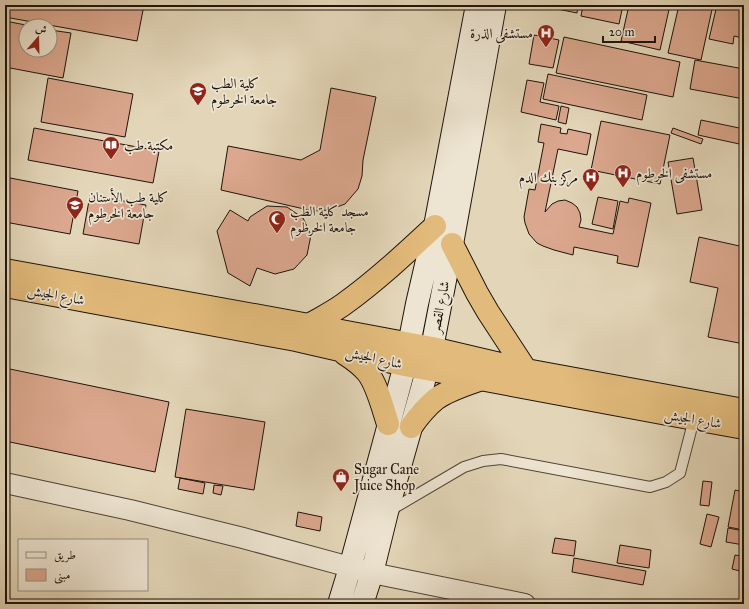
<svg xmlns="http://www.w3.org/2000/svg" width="749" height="609" viewBox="0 0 749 609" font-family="'IM FELL Great Primer',Amiri,serif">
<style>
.building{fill:#dba78e;stroke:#1e130b}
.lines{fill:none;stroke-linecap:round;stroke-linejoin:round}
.service-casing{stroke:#4f4436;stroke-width:12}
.minor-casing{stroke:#4f4436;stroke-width:22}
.secondary-casing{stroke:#1e130b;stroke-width:24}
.trunk-casing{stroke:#1e130b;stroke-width:24}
.service{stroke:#ede4d1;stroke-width:10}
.minor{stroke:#ede4d1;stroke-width:20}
.secondary{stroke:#ede4d1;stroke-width:22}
.trunk{stroke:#e2bb7c;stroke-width:22}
.labels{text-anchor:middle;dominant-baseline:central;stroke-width:3.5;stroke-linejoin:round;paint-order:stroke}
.poi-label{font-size:14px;fill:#1e130b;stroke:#ede4d1;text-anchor:start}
.street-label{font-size:14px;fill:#1e130b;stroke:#ede4d1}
</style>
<rect width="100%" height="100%" fill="#e3d6b8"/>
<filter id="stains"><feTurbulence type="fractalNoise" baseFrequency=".005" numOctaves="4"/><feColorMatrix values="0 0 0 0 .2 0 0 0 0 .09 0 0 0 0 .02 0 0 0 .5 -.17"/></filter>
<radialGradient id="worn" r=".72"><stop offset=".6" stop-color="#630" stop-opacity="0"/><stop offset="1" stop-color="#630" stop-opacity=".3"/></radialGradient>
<path class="building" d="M5 5H144L137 41 5 17Z
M538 5H578L577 13Z
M583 5H623L619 24 581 16Z
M629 5H670L660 50 621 41Z
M679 5H713L701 60 668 53Z
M717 5H744V44H742L743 38 734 36 733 44 709 39Z
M5 21 31 26H26V50H50V30L71 33 63 78 5 67Z
M534 35 559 40 553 68 529 64Z
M564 37 680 62 673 97 556 73Z
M695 60 744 69V99L690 89Z
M548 74 647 95 642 120 543 99Z
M48 78 133 94 125 137 41 122Z
M527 80 544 83 540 102 559 106 556 120 521 112Z
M331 88 376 97 363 160 362 176 358 189 345 204 329 210 313 211 221 190 228 146 301 160 320 150Z
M561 106 569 108 566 124 558 122Z
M701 120 744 129V145L698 135Z
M601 121 670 135 660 184 591 170Z
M541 124 561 128 560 133 567 134 568 129 591 134 587 155 558 149 545 212 552 204 558 201 565 200 572 203 577 207 580 213 581 220 579 227 613 234 620 201 628 203 629 198 651 203 638 267 617 263 618 256 574 247 573 255 554 250 543 246 537 243 529 234 525 223 524 217 529 189 535 190 544 143 538 142Z
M34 128 159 151 153 183 28 160Z
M673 128 703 139 701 144 671 133Z
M693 158 702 210 677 214 668 162Z
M5 177 78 191 70 234 5 222Z
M90 195 146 205 139 244 83 234Z
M598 197 618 201 613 229 592 224Z
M267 206 287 207 303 218 311 235 307 255 294 269 275 274 257 268 250 286 228 273 217 231 230 210 248 221 250 217Z
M699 237 744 247V344L708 337 718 288 690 282Z
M5 368 169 402 155 472 5 441Z
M186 409 265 422 254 490 175 477Z
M180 478 205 483 203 494 178 489Z
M703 481 712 482 709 506 700 505Z
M214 485 223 486 221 495 213 493Z
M735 490 744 492V530L728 527Z
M298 512 322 517 320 531 296 526Z
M707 514 719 517 711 547 700 544Z
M728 528 744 531V545L726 542Z
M555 538 576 541 574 556 552 553Z
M620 545 651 550 649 568 617 563Z
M735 555 741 556 740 559 744 560V572L732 569Z
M574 558 646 571 643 585 572 572Z"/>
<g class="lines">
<defs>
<path id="service" d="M389 511 464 467 483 461 501 459 650 487 666 482 680 473 694 419"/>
<path id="minor" d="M5 483 130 510 243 538 372 573 525 604"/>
<path id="secondary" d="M339 604 350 568 405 365 417 304 435 226 477 5
M362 604 372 573 387 512 423 385 432 348 452 244 495 5"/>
<path id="trunk" d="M452 244 477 293 488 312 526 370
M5 270 309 325 432 348 526 370 744 410
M5 286 296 340 405 365 694 419 744 428
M309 325C321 318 333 312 344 304 376 281 406 253 435 226
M345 354C353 359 361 365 367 372 377 384 383 409 388 424
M411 427C418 417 426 407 436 399 448 390 468 384 482 379"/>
</defs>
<use href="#service" class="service-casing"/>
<use href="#minor" class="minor-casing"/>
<use href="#secondary" class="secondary-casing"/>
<use href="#trunk" class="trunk-casing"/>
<use href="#service" class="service"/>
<use href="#minor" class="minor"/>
<use href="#secondary" class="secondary"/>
<use href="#trunk" class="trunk"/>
</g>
<defs>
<symbol id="hospital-pin" viewBox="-11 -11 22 30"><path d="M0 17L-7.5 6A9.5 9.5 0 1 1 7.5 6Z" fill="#8f2418" stroke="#ede4d1"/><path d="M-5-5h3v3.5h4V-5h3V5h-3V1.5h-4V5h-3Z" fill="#fff"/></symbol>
<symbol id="university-pin" viewBox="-11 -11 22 30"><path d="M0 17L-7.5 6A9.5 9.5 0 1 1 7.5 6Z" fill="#8f2418" stroke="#ede4d1"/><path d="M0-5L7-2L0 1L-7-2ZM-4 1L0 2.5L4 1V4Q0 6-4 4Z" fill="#fff"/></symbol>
<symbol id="library-pin" viewBox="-11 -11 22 30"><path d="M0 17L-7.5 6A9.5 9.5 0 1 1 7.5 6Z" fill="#8f2418" stroke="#ede4d1"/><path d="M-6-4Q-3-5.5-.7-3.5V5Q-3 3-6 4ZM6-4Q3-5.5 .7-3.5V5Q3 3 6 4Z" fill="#fff"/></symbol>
<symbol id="mosque-pin" viewBox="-11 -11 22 30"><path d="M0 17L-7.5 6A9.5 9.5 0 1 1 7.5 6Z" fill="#8f2418" stroke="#ede4d1"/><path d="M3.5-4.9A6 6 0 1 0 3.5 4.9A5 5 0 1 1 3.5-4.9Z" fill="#fff"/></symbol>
<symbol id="shop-pin" viewBox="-11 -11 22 30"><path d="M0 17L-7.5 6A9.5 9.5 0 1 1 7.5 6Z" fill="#8f2418" stroke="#ede4d1"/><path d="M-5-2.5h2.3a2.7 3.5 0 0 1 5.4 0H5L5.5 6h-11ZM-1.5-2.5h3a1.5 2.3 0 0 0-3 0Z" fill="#fff"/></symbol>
</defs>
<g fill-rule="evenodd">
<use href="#hospital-pin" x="536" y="23" width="20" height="27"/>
<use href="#university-pin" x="188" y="81" width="20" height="27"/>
<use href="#library-pin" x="101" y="135" width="20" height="27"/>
<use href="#hospital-pin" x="613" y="163" width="20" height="27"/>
<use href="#hospital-pin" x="581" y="167" width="20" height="27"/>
<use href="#university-pin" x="65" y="195" width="20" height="27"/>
<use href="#mosque-pin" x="267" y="209" width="20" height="27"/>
<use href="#shop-pin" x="331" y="467" width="20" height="27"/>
</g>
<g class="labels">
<g class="poi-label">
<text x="533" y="33" text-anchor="end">مستشفى الذرة</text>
<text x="211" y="83">كلية الطب<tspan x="211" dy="16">جامعة الخرطوم</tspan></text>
<text x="124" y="145">مكتبة طب</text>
<text x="636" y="173">مستشفى الخرطوم</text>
<text x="578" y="177" text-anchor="end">مركز بنك الدم</text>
<text x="88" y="197">كلية طب الأسنان<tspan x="88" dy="16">جامعة الخرطوم</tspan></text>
<text x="290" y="211">مسجد كلية الطب<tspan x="290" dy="16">جامعة الخرطوم</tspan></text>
<text x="354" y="469">Sugar Cane<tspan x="354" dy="16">Juice Shop</tspan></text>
</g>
<g class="street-label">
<text transform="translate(56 295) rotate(11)">شارع الجيش</text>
<text transform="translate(440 307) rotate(-79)">شارع القصر</text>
<text transform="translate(374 358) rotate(13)">شارع الجيش</text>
<text transform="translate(693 419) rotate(10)">شارع الجيش</text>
</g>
</g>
<rect width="749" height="609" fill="none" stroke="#e3d6b8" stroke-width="20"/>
<rect x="6" y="6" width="737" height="597" fill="none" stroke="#1e130b" stroke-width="2"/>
<rect x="10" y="10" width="729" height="589" fill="none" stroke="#1e130b"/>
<rect x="18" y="539" width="130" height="52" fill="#ede4d1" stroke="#9a9082"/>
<rect x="26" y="552" width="20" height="6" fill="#ede4d1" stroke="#9a9082"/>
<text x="54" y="559" font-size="12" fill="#1e130b">طريق</text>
<rect x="26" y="569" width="20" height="12" fill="#dba78e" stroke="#9a9082"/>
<text x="54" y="579" font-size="12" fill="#1e130b">مبنى</text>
<g transform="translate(38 38) rotate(20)"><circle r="19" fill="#ede4d1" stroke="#9a9082"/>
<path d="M0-3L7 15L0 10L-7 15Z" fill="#8f2418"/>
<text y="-6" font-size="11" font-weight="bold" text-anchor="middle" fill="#1e130b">ش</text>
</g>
<path d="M603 36v6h52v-6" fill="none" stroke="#1e130b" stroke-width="2"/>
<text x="609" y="36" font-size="12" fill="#1e130b" stroke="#ede4d1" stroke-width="3" paint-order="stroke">20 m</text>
<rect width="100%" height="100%" filter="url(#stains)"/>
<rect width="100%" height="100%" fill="url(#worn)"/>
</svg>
